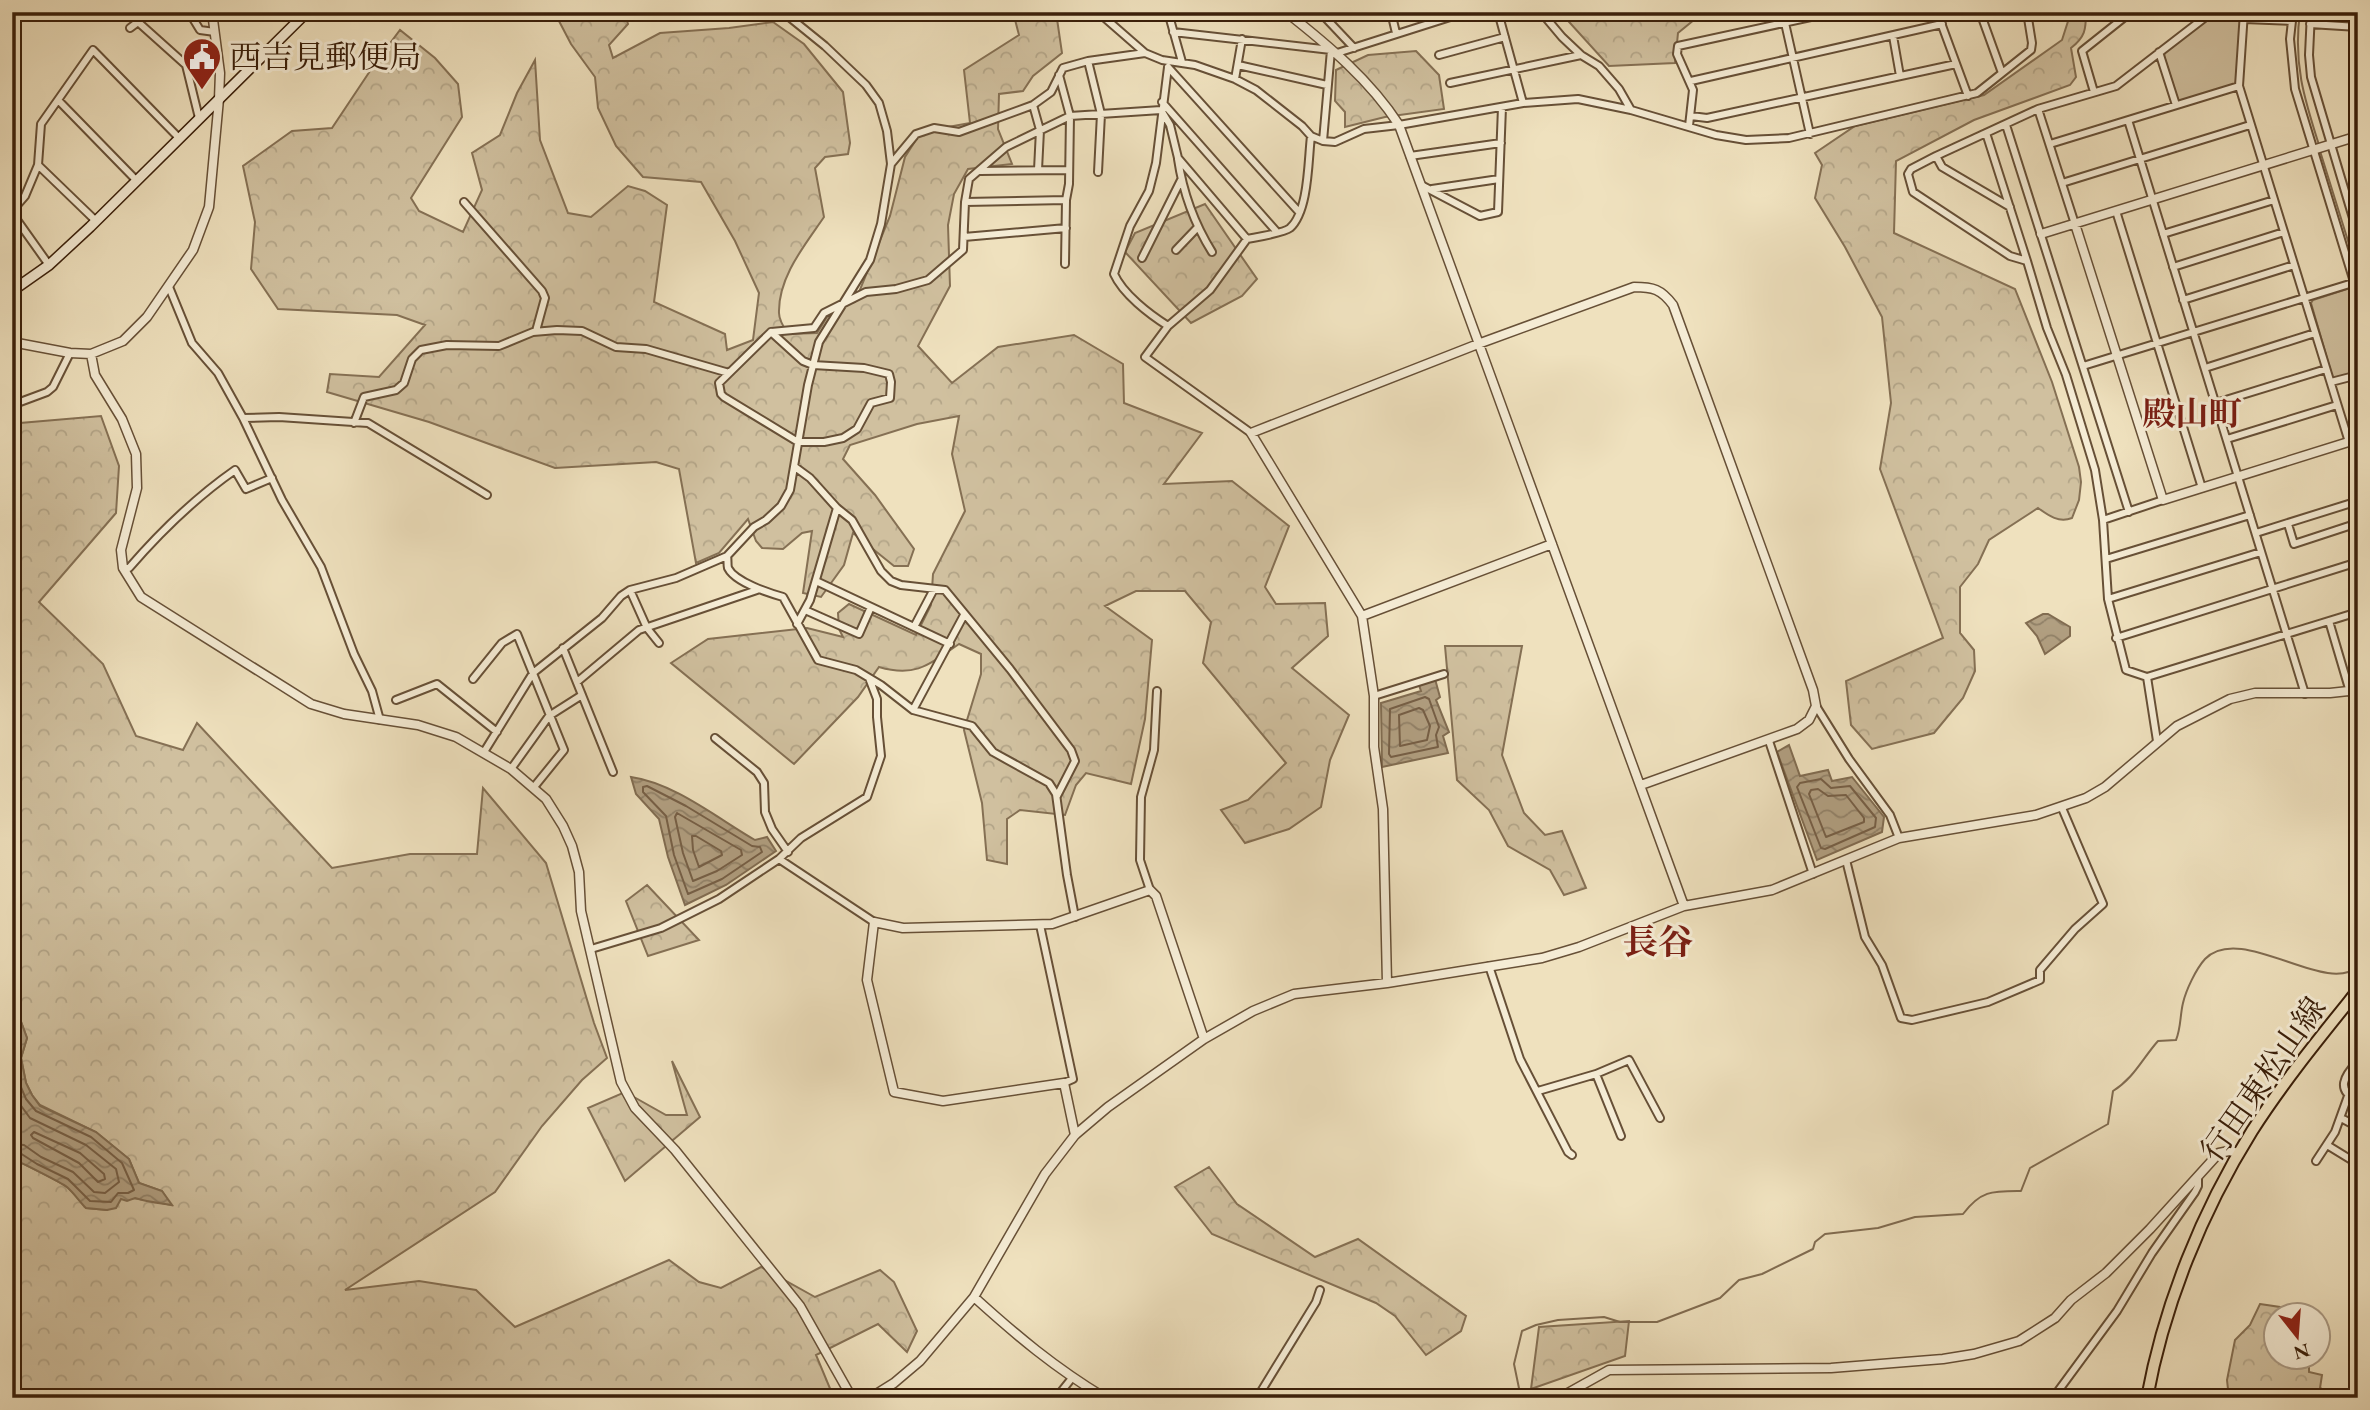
<svg xmlns="http://www.w3.org/2000/svg" width="2370" height="1410" viewBox="0 0 2370 1410" font-family="'EB Garamond','Noto Serif JP',serif">
<style>
.forest{fill:url(#forest-crowns);stroke:#857054;stroke-width:2}
.park{fill:#d0c09f;stroke:#857054;stroke-width:2}
.water{fill:url(#water-waves);stroke:#816c51;stroke-width:2}
.lines{fill:none;stroke-linecap:round;stroke-linejoin:round}
.shore{stroke:#765f46;stroke-width:2}
.stream{stroke:#816c51;stroke-width:2}
.minor-casing{stroke:#675037;stroke-width:10}
.tertiary-casing{stroke:#675037;stroke-width:11}
.secondary-casing{stroke:#3a1f0a;stroke-width:12}
.primary-casing{stroke:#3a1f0a;stroke-width:14}
.minor{stroke:#f5ecd5;stroke-width:6}
.tertiary{stroke:#f5ecd5;stroke-width:8}
.secondary{stroke:#f5ecd5;stroke-width:9}
.primary{stroke:#efe1be;stroke-width:10}
.labels{text-anchor:middle;dominant-baseline:central;stroke-width:6;stroke-linejoin:round;paint-order:stroke}
.poi-label{font-size:32px;fill:#3a1f0a;stroke:#f5ecd5;text-anchor:start}
.street-label{font-size:32px;fill:#3a1f0a;stroke:#f5ecd5}
.neighbourhood-label{font-size:33px;font-weight:bold;fill:#7a1f14;stroke:#f5ecd5}
.quarter-label{font-size:35px;font-weight:bold;fill:#7a1f14;stroke:#f5ecd5}
</style>
<defs>
<pattern id="forest-crowns" width="20" height="18" patternUnits="userSpaceOnUse" patternTransform="scale(1.75)"><rect width="20" height="18" fill="#d0c09f"/><path d="M2 6a3 3 0 1 1 6 0M12 15a3 3 0 1 1 6 0" fill="none" stroke="#b3a588"/></pattern>
<pattern id="water-waves" width="16" height="10" patternUnits="userSpaceOnUse" patternTransform="scale(1.75)"><rect width="16" height="10" fill="#b19f81"/><path d="M0 5q4-4 8 0t8 0" fill="none" stroke="#918168"/></pattern>
</defs>
<rect width="100%" height="100%" fill="#efe1be"/>
<filter id="stains"><feTurbulence type="fractalNoise" baseFrequency=".00286" numOctaves="4"/><feColorMatrix values="0 0 0 0 .2 0 0 0 0 .09 0 0 0 0 .02 0 0 0 .5 -.17"/></filter>
<radialGradient id="worn" r=".72"><stop offset=".6" stop-color="#630" stop-opacity="0"/><stop offset="1" stop-color="#630" stop-opacity=".3"/></radialGradient>
<path class="forest" d="M573 12H624L628 24 609 45 613 58 660 33 729 28 773 22 804 44 843 92 850 143 848 154 825 157 815 168 824 217C805 245 778 277 779 313 779 320 784 328 788 334L817 333 832 309 855 302 890 216 905 157 921 132 970 123 964 70 1019 35 1013 12H1056L1062 53 1033 76 1023 91 999 94 998 129 1012 164 968 169 954 194 948 225 950 286 918 346 952 383 998 347 1074 335 1123 364 1124 403 1202 433 1164 484 1232 481 1289 526 1265 587 1276 604 1325 603 1328 636 1292 668 1349 715 1330 760 1321 807 1289 829 1245 843 1221 810 1248 800 1286 763 1203 663 1211 622 1185 591H1136L1105 606 1152 640 1145 719 1131 784 1086 773 1076 785 1065 815 1020 810 1007 819V864L987 860 982 803 964 730 981 674V654L959 644C930 664 916 678 879 667L858 697 794 764 671 663 708 639 807 628 843 637 839 629 838 613 849 604 916 635 931 605 933 574 965 511 952 454 959 416 917 424 850 445 843 459 875 495 914 549 908 566H894L853 533 844 565 821 597 803 593 812 531 802 533 783 549 762 548 756 541 748 519 719 553 696 563 679 469 656 462 555 468 429 422 327 392 330 374 379 377 425 325 397 315 278 309 251 269 255 222 243 166 292 131 332 128 376 62 400 30 435 58 458 84 462 117 411 198 419 211 463 232 482 190 472 153 500 135 517 93 535 60 540 140 568 213 591 217 628 186 645 191 667 205 654 302 725 334 727 350 753 340 759 293 735 241 701 182 643 177 616 146 598 108 595 77 571 44 559 21Z
M1560 12H1714L1700 15 1678 33 1675 63 1609 66Z
M2067 12H2086C2086 30 2085 37 2071 48L2076 77 2070 85 1974 120 1896 161 1894 233 2015 289 2052 382 2079 467 2081 482 2079 500 2072 518C2059 523 2049 516 2038 508L1989 540 1978 564 1960 587V633L1974 650 1975 671 1963 698 1934 733 1872 749 1851 725 1846 681 1943 638 1880 469 1891 403 1882 317 1845 247 1815 198 1822 165 1815 153 1855 126 1984 95 2062 40 2070 15Z
M1416 51 1439 75 1444 109 1385 117 1345 127V112L1335 101 1336 70 1368 55Z
M1205 204 1257 279 1242 296 1191 323 1125 252 1135 233Z
M101 416 119 466 116 513 39 602 103 664 136 736 183 750 197 723 332 868 410 854H477L483 788 546 863 594 1023 607 1058 582 1080 542 1126 495 1192 345 1290 419 1281 476 1290 515 1327 669 1260 699 1282 721 1288 761 1267 815 1297 880 1270 894 1282 917 1331 907 1352 878 1324 816 1355 834 1398H12V1159C17 1160 62 1183 67 1187 74 1193 80 1201 86 1208L107 1210C111 1207 116 1201 121 1199 129 1195 161 1203 171 1205L162 1191 139 1183 129 1159 96 1132 40 1105 32 1095 26 1083 21 1058 27 1038 13 1000 16 973 12 967V433L20 423Z
M1445 646H1522L1502 755 1524 813 1545 835 1562 831 1586 888 1564 895 1550 870 1508 846 1489 810 1457 780Z
M647 885 699 940 648 956 626 901Z
M672 1061 700 1117 625 1181 588 1108 625 1092 666 1115H687Z
M1209 1167 1237 1204 1315 1257 1358 1239 1466 1316 1461 1331 1426 1355 1395 1316 1376 1303 1212 1234 1175 1187Z
M2260 1304 2280 1307 2286 1315 2276 1316V1358H2309V1372L2322 1375 2320 1388 2335 1396V1398H2229L2227 1380 2235 1340 2250 1325Z
M1629 1321 1625 1356 1531 1389 1539 1327Z"/>
<path class="park" d="M2217 12H2242L2237 79 2235 84 2181 101 2178 100 2164 56 2165 52Z
M2350 288 2353 290 2358 305V372L2333 379 2311 303 2313 300Z"/>
<path class="water" d="M2043 614H2048L2070 627V636L2045 654 2037 636 2026 623Z
M1435 679 1440 697 1436 700 1449 732 1443 736 1448 753 1382 767 1381 703 1421 691 1419 685Z
M1789 745 1800 776 1828 770 1832 781 1852 777 1884 817 1882 832 1817 860 1777 752Z
M631 777C674 783 717 818 755 840L767 837 776 851 726 885 685 905 668 857 659 819 636 794Z
M12 967 16 973 13 1000 27 1038 21 1058 26 1083 32 1095 40 1106 96 1132 129 1159 139 1183 162 1191 172 1205C159 1203 147 1202 135 1198L127 1201 121 1199 116 1208 107 1210 86 1208C79 1201 74 1193 67 1187 62 1183 17 1160 12 1159Z"/>
<g class="lines">
<path class="shore" d="M1425 697 1429 699 1439 727 1436 735 1438 747 1391 757 1389 754 1390 709Z
M1419 708 1423 710 1430 726 1427 740 1400 746 1399 715Z
M1821 779 1831 788 1850 786 1876 818 1875 827 1825 849 1821 848 1797 787 1800 783Z
M647 786 686 806 752 846 760 847 762 852 722 879 688 894 674 855 666 816 643 792V787Z
M1818 789 1828 796 1846 795 1864 818V822L1826 837 1809 794 1811 790Z
M677 813 741 850 742 855 717 871 693 881 683 853 675 817Z
M692 836H696L721 851 722 855 699 867 693 850Z
M12 1021 20 1038 14 1060 20 1085 26 1099 36 1111 91 1137 122 1163 134 1190 128 1193H118L111 1202 90 1201 68 1179 37 1164 20 1153H12
M12 1090 19 1103 30 1118 86 1145 116 1169 119 1182 105 1193 94 1192 73 1172 41 1157 24 1145 12 1144
M34 1132 80 1153 104 1174 105 1179 98 1182 79 1163 33 1138 31 1135Z"/>
<path class="stream" d="M2300 12C2293 63 2304 98 2319 145
M2320 151 2358 273
M1521 1398 1514 1364 1522 1331 1536 1325 1558 1320 1604 1317 1620 1322H1657L1720 1298 1739 1280 1762 1274 1813 1249 1815 1242 1825 1234 1878 1228 1915 1217 1963 1214C1981 1190 1993 1191 2021 1191L2030 1168 2108 1124 2113 1091C2134 1078 2142 1059 2158 1041L2176 1040C2181 1028 2180 1015 2183 1003 2186 990 2196 969 2205 959 2241 922 2327 997 2358 966"/>
<defs>
<path id="minor" d="M189 12 200 30 215 32
M1098 12 1145 53 1162 60 1195 65 1235 79 1256 90 1302 126 1311 136 1323 141 1335 142 1364 129 1399 125 1523 103 1578 99 1631 110 1716 135 1746 140 1789 138 1977 93 2031 50 2032 43 2027 12
M1168 12 1182 62
M1320 12 1354 48
M1391 12 1396 33
M1427 12 1430 23
M1498 12 1523 103
M1541 12 1562 37 1581 55 1599 66 1619 89 1631 110
M1937 12 1968 96
M1980 12 2002 73
M2244 12 2239 86 2349 442
M2293 12 2290 39 2295 89 2358 295
M2311 12 2309 55 2311 77 2358 235
M1324 17 1343 12
M2244 19 2292 21
M1785 23 1810 134
M2310 24 2358 27
M130 28 138 22 186 65 199 118
M1173 32 1331 50 1323 141
M1893 36 1900 76
M2159 52 2176 105
M1334 54 1466 12
M1439 55 1505 37
M1088 61 1101 114 1098 172
M1238 65 1327 85
M1168 67 1156 163 1149 191 1130 226 1114 274C1123 294 1149 314 1168 326
M1168 67 1299 212
M1059 75 1070 116 1069 184 1066 200 1065 264
M1235 79 1242 39
M1691 81 1942 24
M1450 83 1581 55
M2094 92 2082 51 2131 12
M58 100 136 180
M1162 102 1276 231
M1033 105 1040 130 1038 170
M2038 109 2075 224
M1691 116 1707 118 1956 64
M2128 120 2305 694
M2006 125 2129 512
M1689 126 1693 90 1677 54 1678 46 1834 12
M1986 133 2027 261
M2050 144 2239 86
M1410 156 1501 143
M1936 156 1942 167 2010 207
M1178 159C1183 193 1194 223 1212 252
M891 164 916 134 934 128 959 132 1033 105 1051 92 1063 68 1088 61 1145 53
M38 165 96 221
M980 171 1069 170
M2062 183 2250 125
M1421 185 1480 216 1498 212 1502 107
M1432 189 1499 179
M464 202 542 291 545 298 536 331
M965 202 1066 200
M12 211 25 196 38 165 41 124 93 50 179 138
M2116 211 2202 488
M12 213 49 265
M2163 234 2274 200
M964 237 1066 228
M1176 250 1197 228
M1142 258 1181 180
M2173 267 2284 232
M169 287 192 343 218 373 243 418 282 500 321 567 354 654 372 691 380 720
M2183 300 2294 265
M771 332 814 328 824 313 866 292 896 289 928 280 963 250 965 202 969 179 1006 147 1070 116 1161 110 1170 125 1178 158 1247 239
M771 332 803 361 813 365 864 368 889 374 891 382 890 398 871 403 857 429 843 438 824 442H798L724 397 721 394 719 383Z
M2083 366 2356 282
M2205 368 2315 333
M2331 382 2358 375
M2216 403 2326 369
M12 405 47 392 53 387 70 353
M243 418 279 417 368 423 487 495
M354 423 364 397 396 390 404 383 412 359 421 350 447 345 499 346 533 332 557 330 582 331 616 347 646 349 729 373
M1251 433 1145 357 1168 326 1210 290 1247 239C1257 237 1284 233 1290 228 1309 211 1308 160 1311 136
M2227 439 2337 405
M795 467 810 478 837 508 852 520 881 571 891 581 901 585 945 590 1010 669 1071 750 1075 761 1057 796
M2103 520 2163 500
M2288 524 2294 544 2358 523
M2256 533 2358 501
M727 556C728 560 727 564 728 568 735 582 769 593 783 597L818 660 856 670 881 685 913 710 972 726 993 752 1049 783 1056 794 1067 875 1075 917
M2106 559 2250 515
M123 568H129C161 531 195 498 235 470L246 489 272 478
M816 581 950 644
M630 590 647 628 659 643
M2108 599 2261 552
M805 610 859 634 871 607
M2329 621 2350 692
M797 624 810 600 837 508
M914 627 934 589
M2116 638 2358 562
M563 648 613 772
M2147 677 2358 612
M473 679 502 643 517 634 564 750 534 787
M577 682 639 630 757 590
M1374 696 1444 674
M396 700 437 684 497 732
M1816 706 1849 759 1890 815 1899 838
M913 710 964 615
M715 738 757 772 764 783 765 812 772 829 788 852
M1769 741 1813 874
M2157 741 2147 677 2126 670 2108 599 2103 520 2095 470 2066 375 2047 328 2027 261 2010 256 1913 192 1908 174 1911 169 1936 156 2038 109 2116 86 2212 12
M484 752 533 673 602 618 621 596 630 590 676 578 727 556 754 527 766 520 781 506 790 490 808 385 819 342 870 260 881 224 891 164 887 131 879 103 866 85 825 46 783 12
M511 769 549 716 582 695
M779 859 874 922
M1846 860 1865 937 1882 965 1901 1018 1912 1020 1988 1002 2040 980V970L2075 929 2103 904 2062 808
M1150 890 1140 860 1141 797 1154 750 1157 691
M1040 925 1073 1079 1064 1083
M591 949 661 928 719 899 779 859 801 838 867 797 881 756 877 717V699L869 678
M1489 966 1520 1059 1568 1152 1572 1155
M2358 1061C2344 1076 2335 1090 2358 1101
M1596 1074 1629 1060 1660 1118
M1538 1091 1596 1074 1621 1136
M2341 1118 2358 1127
M2327 1145 2358 1164
M2316 1161 2335 1132 2348 1096
M2358 1342 2354 1376H2358
M1056 1398 1072 1378
M1257 1398 1316 1302 1320 1290
M2053 1398 2117 1311 2152 1253 2195 1192 2198 1186V1177"/>
<path id="tertiary" d="M1286 12C1328 45 1370 80 1399 125L1684 906
M2075 224 2163 500 2358 439
M2041 234 2358 136
M12 342 70 353 91 354 123 341 147 317 193 250 209 207 219 99 220 73 212 12
M91 354 95 375 122 419 136 454 137 488 121 550 123 568 141 597 311 704 344 714 418 725 456 737 511 769 546 799 563 826 572 846 579 872 581 911 621 1082 635 1108 675 1150 800 1306 852 1398
M1362 616 1552 544
M1387 983 1383 809 1374 747V696L1362 616 1251 433 1478 344 1634 287C1653 287 1661 289 1673 305L1813 690 1816 706 1809 720 1797 729 1641 785
M1075 1135 1064 1083 943 1101 894 1092 867 980 874 922 903 928 1052 924 1150 890 1156 896 1204 1039
M974 1297C1017 1336 1054 1367 1105 1398
M870 1398 894 1383 920 1361 974 1297 1045 1174 1075 1135 1108 1107 1204 1039 1253 1011 1294 994 1387 983 1542 958 1579 947 1684 906 1772 890 1899 838 2036 815 2086 798 2105 787 2177 726 2230 699 2255 693H2330L2358 690
M1559 1398 1609 1370 1831 1368 1943 1359 1974 1354 2019 1341 2055 1318 2071 1300 2106 1273 2150 1229 2219 1153 2229 1151 2239 1153"/>
<path id="secondary" d="M12 291 49 265 90 227 307 12"/>
<path id="primary" d="M2147 1398C2164 1305 2202 1211 2252 1131 2284 1081 2321 1036 2358 990"/>
</defs>
<use href="#minor" class="minor-casing"/>
<use href="#tertiary" class="tertiary-casing"/>
<use href="#secondary" class="secondary-casing"/>
<use href="#primary" class="primary-casing"/>
<use href="#minor" class="minor"/>
<use href="#tertiary" class="tertiary"/>
<use href="#secondary" class="secondary"/>
<use href="#primary" class="primary"/>
</g>
<defs>
<symbol id="civic-pin" viewBox="-11 -11 22 30"><path d="M0 17L-7.5 6A9.5 9.5 0 1 1 7.5 6Z" fill="#8f2418" stroke="#f5ecd5"/><path d="M-.6-6.5H3V-4.5H.6V-3L4-1V1h2V6H-6V1h2V-1L-.6-3ZM-1.2 2.5V6h2.4V2.5Z" fill="#fff"/></symbol>
</defs>
<g fill-rule="evenodd">
<use href="#civic-pin" x="180" y="35" width="44" height="60"/>
</g>
<g class="labels">
<g class="poi-label">
<text x="229" y="57">西吉見郵便局</text>
</g>
<g class="street-label">
<text transform="translate(2263 1079) rotate(-55)">行田東松山線</text>
</g>
<g class="neighbourhood-label">
<text x="2192" y="413">殿山町</text>
</g>
<g class="quarter-label">
<text x="1658" y="941">長谷</text>
</g>
</g>
<rect width="2370" height="1410" fill="none" stroke="#efe1be" stroke-width="42"/>
<rect x="14" y="14" width="2342" height="1382" fill="none" stroke="#3a1f0a" stroke-width="3.5"/>
<rect x="21" y="21" width="2328" height="1368" fill="none" stroke="#3a1f0a" stroke-width="2"/>
<g transform="translate(2297 1336) rotate(163)"><circle r="33" fill="#f5ecd5" stroke="#aa9a84" stroke-width="2"/>
<path d="M0-5L12 26L0 18L-12 26Z" fill="#8f2418"/>
<text y="-10" font-size="19" font-weight="bold" text-anchor="middle" fill="#3a1f0a">N</text>
</g>
<rect width="100%" height="100%" filter="url(#stains)"/>
<rect width="100%" height="100%" fill="url(#worn)"/>
</svg>
